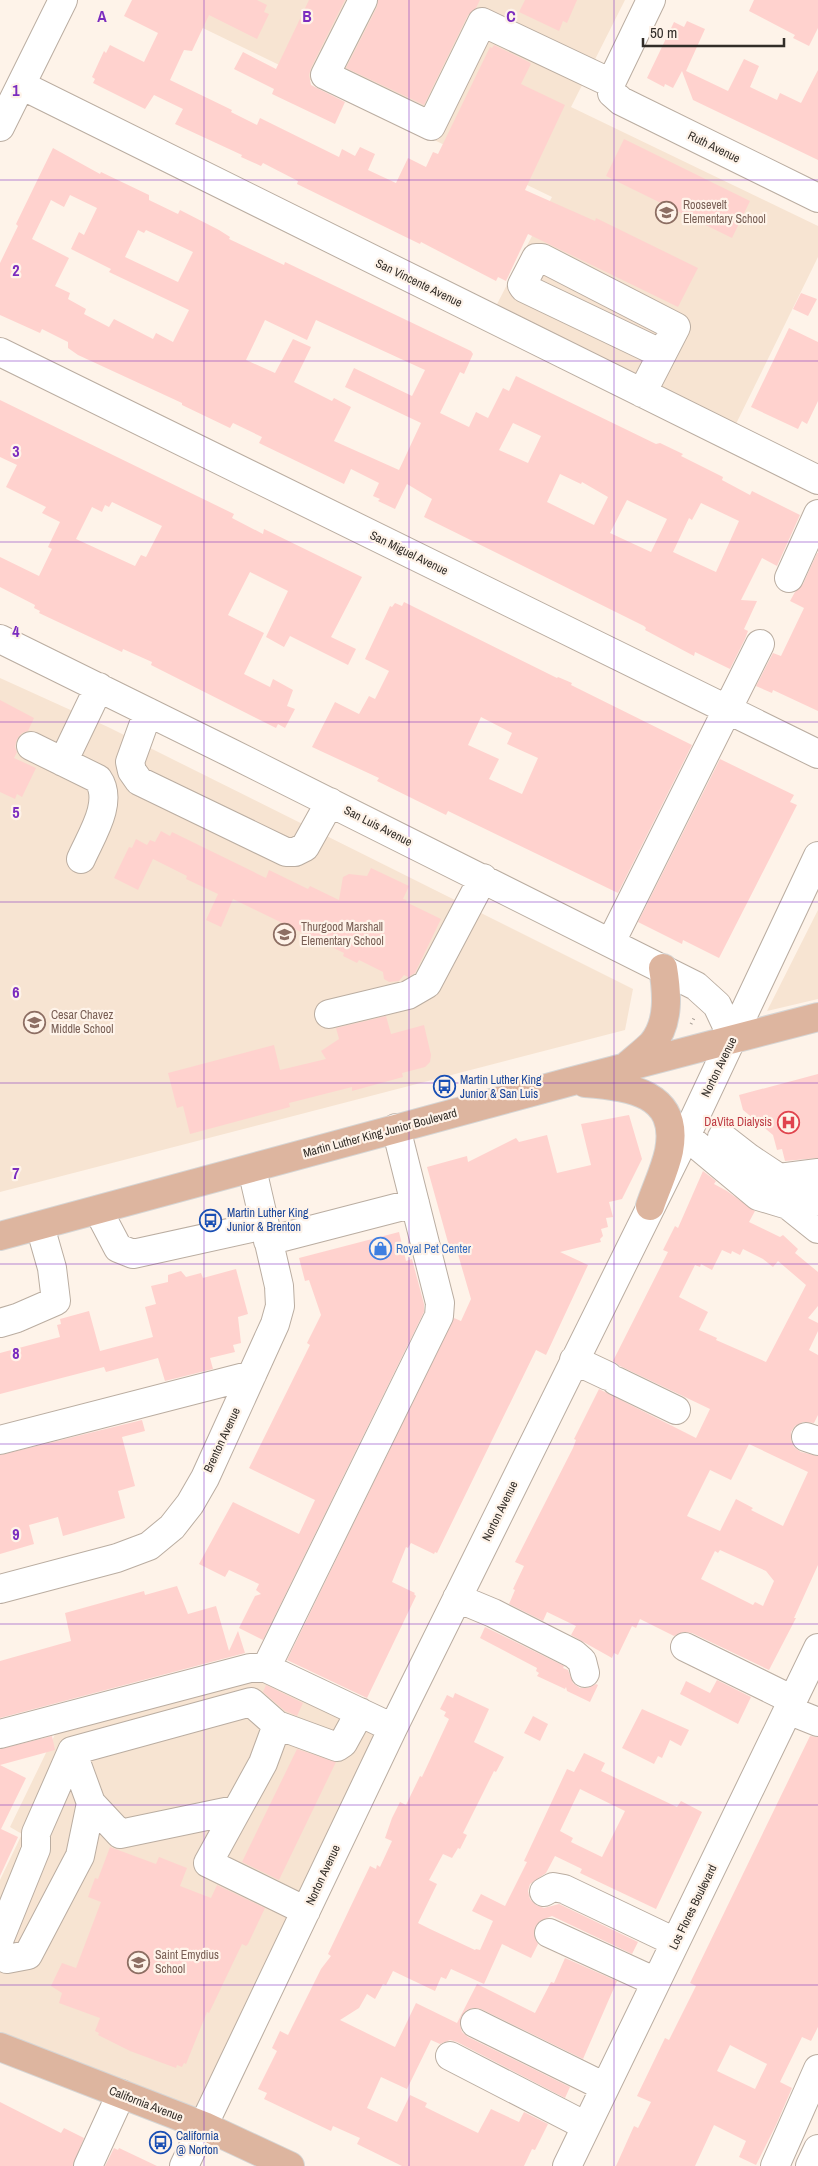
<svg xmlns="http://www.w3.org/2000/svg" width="818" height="2166" viewBox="0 0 818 2166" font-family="'Archivo Narrow',sans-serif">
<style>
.built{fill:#f7e4d2}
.building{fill:#ffd2ce;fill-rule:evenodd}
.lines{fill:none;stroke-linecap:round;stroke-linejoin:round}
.minor-casing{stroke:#baada1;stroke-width:30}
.major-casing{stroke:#d6d5d4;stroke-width:30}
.path{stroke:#a49c94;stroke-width:3;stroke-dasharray:1 4;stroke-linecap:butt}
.minor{stroke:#fff;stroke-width:28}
.major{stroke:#ddb59f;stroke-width:28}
.grid{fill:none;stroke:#7b2cbf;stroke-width:1;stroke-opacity:0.55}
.labels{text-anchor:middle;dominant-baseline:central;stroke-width:4.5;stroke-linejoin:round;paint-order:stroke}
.street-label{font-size:12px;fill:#322d28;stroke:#fef3e9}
.education-label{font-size:12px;fill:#785e54;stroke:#fef3e9;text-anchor:start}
.transit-label{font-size:12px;fill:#164399;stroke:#fef3e9;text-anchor:start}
.health-label{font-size:12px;fill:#be3a42;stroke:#fef3e9;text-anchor:end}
.shop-label{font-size:12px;fill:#366cbe;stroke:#fef3e9;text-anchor:start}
.grid-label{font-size:16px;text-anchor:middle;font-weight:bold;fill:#7b2cbf;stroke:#fef3e9;stroke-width:4.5;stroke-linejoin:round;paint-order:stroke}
</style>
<rect width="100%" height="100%" fill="#fef3e9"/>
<path class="built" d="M145 0H625L571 107 818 226V257L733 430 493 312 552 197Z
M0 678 108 727 633 989 625 1030 0 1192Z
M818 910V999L767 1011Z
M251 1672 388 1730 203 2122 0 2044V1880L22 1834 10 1827 61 1722Z"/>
<path class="building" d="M132 0H257L267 5 264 12 269 14 257 39 209 15 192 51 184 50 170 80 232 110 231 112 257 125 260 118 339 157 342 149 355 156 360 147 375 154 368 170 396 183 408 158 426 167 433 152 438 154 490 47 492 48 494 45 529 62 531 64 521 84 565 105 525 190 595 221 596 218 698 268 678 307 528 234 506 281 498 277 496 281 421 242 420 244 297 184 298 181 263 163 261 166 241 157 242 155 175 124 183 109 154 95 145 109 93 83 95 79 92 77 104 51 106 53 110 45 144 62 158 33 124 16Z
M309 0H345L311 68 309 75 311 85 345 102 335 124 272 94 274 89 234 69 243 52 276 69Z
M378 0H480L476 8 468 15 424 105 346 68 377 7Z
M525 0H577L567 23 563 21 559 31 519 12Z
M754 0H818V28L809 46 793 38 795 35 749 11Z
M687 21 705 29 686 71 728 91 744 59 759 66 750 87 777 100 780 93 801 103 818 70V160L693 100 682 71 673 88 665 84 664 87 647 78 674 22 684 27Z
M624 139 750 201 732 238 606 176Z
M53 148 100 174 101 172 149 195V200L178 214 180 210 219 230 230 237 229 239 284 265 285 262 471 351 473 354 464 374 460 372 440 413 469 427 476 412 488 418 503 388 509 391 516 376 656 444 660 443 683 454 681 456 723 477 722 480 750 495 752 491 800 515 777 566 762 558 741 600 757 601 744 629 748 631 745 639 730 669 695 652 694 656 645 630 646 628 644 626 424 517 432 499 407 484 395 509 378 501 380 499 373 496 379 483 351 469 344 484 259 443 262 437 233 423 230 428 182 405V403L78 355 68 348V342L42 329 40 333 0 315V263L18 226 16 224ZM70 195 97 208 84 235 79 232 71 249 111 269 109 272 189 310 173 342 156 333 153 339 114 319 109 327 84 314 86 309 68 299 70 293 55 286 69 258 32 239 51 200 64 207ZM138 230 144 233 146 230 193 252 178 282 125 257ZM265 320 307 340 316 320 425 370 412 396 354 368 345 387 421 423 399 470 334 441 351 407 334 398 332 401 294 382 311 347 293 339 275 373 246 360ZM513 423 541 436 528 463 499 450ZM560 474 581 484 582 482 608 497 594 525 547 502ZM627 500 667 519 651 552 610 533ZM701 503 739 521 716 572 673 552 689 518 692 520Z
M801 293 817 299 808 316 793 309Z
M789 328 818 342V401L807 424 802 421 798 429 751 407Z
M0 400 234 514 232 518 263 534 264 529 362 577 331 637 356 649 348 665 290 636 284 647 266 637 288 591 250 572 228 615 264 633 244 674 270 687 273 679 293 690 287 706 295 709 285 728 278 724 276 728 151 665 152 662 123 649 122 652 39 613 40 611 34 608 35 605 0 587V557L39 576 52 549 48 547 60 522 42 513 46 507 6 487 17 465 0 457ZM112 502 162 526 146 557 141 555 135 566 76 539 92 507 102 512 105 505 109 507Z
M817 553H818V711L773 690 772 693 756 686 773 653 781 656 804 608 790 601 795 592 803 584Z
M404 602 557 678 558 677 572 683 571 685 692 745 618 893 448 811 446 815 377 781 379 778 312 747 335 702 359 714 369 696 375 699 389 671 365 659 390 606 392 607 395 603 402 606ZM481 717 512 733 507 744 538 758 522 794 489 779 499 759 468 745Z
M0 700 34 718 28 731 22 733 17 739 15 747 17 752 14 758 36 768 22 797 17 794 15 799 0 792Z
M720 759 794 795 790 802 797 805 719 958 683 940 682 944 638 922Z
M161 831 170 836 172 832 266 878 269 870 308 889 310 886 339 900 343 877 349 874 367 876 371 868 409 886 403 899 407 900 406 902 441 919 415 973 408 977 404 975 399 981 389 982 384 979 383 972 359 960 357 963 343 956 344 953 233 899 221 927 206 920 218 894 186 879 187 876 153 859 138 890 114 878 129 847 132 848 136 839 147 845 150 840 155 842Z
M386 1016 391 1034 424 1025 431 1055 430 1062 425 1067 402 1073 403 1077 352 1091V1087L289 1103 290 1107 190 1134 183 1106 177 1108 168 1073 274 1045 280 1070 326 1059 321 1051 339 1039 336 1028Z
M818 1074V1158L785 1161 782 1149 777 1150 773 1135 743 1110 739 1095Z
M629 1115 642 1159 622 1199 609 1202 613 1217 606 1218 608 1227 601 1229 603 1236 600 1239 601 1242 560 1252 588 1265 546 1355 536 1350 437 1553 435 1552 434 1554 411 1543 408 1548 406 1547 392 1582 415 1593 414 1594 416 1596 367 1698 287 1660 454 1318 461 1321 471 1299 455 1244 449 1246 427 1167 467 1156 468 1162 516 1138 519 1142 547 1135 557 1173 591 1165 581 1124Z
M703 1171 716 1181 714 1184 727 1191 755 1211 749 1222 780 1237 783 1235 798 1249 795 1253 818 1272V1306L808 1318 818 1323V1331L809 1350 818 1355V1415L814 1423 803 1422 795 1426 791 1432V1440L794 1447 801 1452 818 1456V1565L794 1618H796L769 1670 692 1633 683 1632 674 1636 640 1619 636 1628 632 1626 618 1655 614 1653 612 1658 571 1635 576 1626 547 1612 543 1621 509 1604 515 1590 513 1589 524 1566 515 1562 573 1448 576 1440 574 1439 599 1389 696 1438 710 1409 620 1366 613 1361 668 1252 663 1250 675 1226 678 1228ZM743 1249 763 1259 773 1267 778 1261 806 1285 766 1362 716 1340 717 1338 699 1330 708 1312 679 1297 695 1265 700 1267 701 1264 712 1270 722 1250 731 1254 732 1251 740 1255ZM749 1444 808 1472 783 1526 751 1510 753 1508 736 1499 720 1531 687 1516 710 1470 731 1480ZM720 1550 766 1571 774 1581 763 1606 755 1602 753 1605 701 1579 715 1551 718 1553Z
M399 1232 406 1261 412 1259 424 1304V1312L263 1640 239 1628 255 1596 261 1594 256 1590 259 1584 229 1570 225 1577 199 1564 233 1502 299 1534 315 1500 249 1468 310 1345 307 1343 321 1315 309 1280 305 1281 299 1258Z
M236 1269 248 1314 238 1317 241 1343 233 1345 235 1352 210 1358 213 1369 165 1381 158 1358 106 1372 104 1367 0 1394V1353L60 1337 57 1325 61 1324 60 1319 89 1311 100 1351 153 1337 145 1307 156 1304 151 1286 168 1282V1275L181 1271 186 1277 201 1273 203 1278Z
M142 1420 145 1431 122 1437 135 1486 118 1491 125 1518 63 1536 58 1517 29 1525 34 1544 0 1554V1455Z
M177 1586 188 1614 216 1606 229 1651 238 1631 245 1653 0 1718V1661L71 1641 65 1613 144 1591 145 1595Z
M485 1627 564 1666 563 1668 568 1670 573 1683 580 1688H588L596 1684 598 1685 590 1702 567 1691 566 1687 565 1689 537 1676 539 1673 536 1671 537 1668 480 1638Z
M717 1680 751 1697 738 1724 680 1694 686 1681 710 1693Z
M266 1685 303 1703 297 1716 285 1711 263 1692Z
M455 1693 489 1709 474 1742 504 1757 496 1772 494 1771 463 1833 467 1835 460 1849 458 1848 452 1858 443 1854 429 1880 437 1884 418 1923 430 1929 475 1950 476 1949 480 1950 493 1921 472 1911 481 1894 505 1906 527 1862 524 1861 567 1769 574 1772 584 1753 605 1763 601 1771 677 1807 681 1801 702 1812 656 1909 580 1873 582 1869 555 1856 546 1873 530 1884 528 1891 530 1899 536 1905 544 1908 559 1904 638 1942 632 1954 552 1916 547 1918 540 1921 535 1927 534 1935 538 1944 531 1958 502 1944 484 1984 451 1969 446 1979 441 1977 435 1991 393 1971 386 1985 383 1984 375 1999 367 1994 359 2008 340 2020 395 2047 416 2003 457 2023 477 1984 535 2013 551 1982 554 1983 565 1958 617 1981 583 2059 481 2009 473 2008 467 2010 461 2017 460 2025 462 2032 468 2037 570 2087 565 2098 457 2042 450 2040 440 2044 431 2040 407 2089 381 2077 367 2108 397 2122 410 2095 427 2103 425 2107 478 2133 491 2109 519 2122 524 2112 548 2124 535 2150 532 2149 524 2166H402L357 2144 360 2138 333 2126 331 2131 264 2099 267 2093 258 2089 277 2051 272 2048 280 2031 288 2035 321 1969 331 1956 328 1954 370 1866 376 1869 377 1865 380 1867 392 1841 385 1838 392 1818 400 1802 406 1805 420 1776 422 1777 449 1719 444 1716 446 1712 440 1709 447 1695 453 1698ZM580 1789 625 1811 602 1857 571 1842 573 1838 560 1831Z
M642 1709 689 1730 681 1746 670 1740 662 1758 658 1756 654 1764 622 1748Z
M533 1716 548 1724 540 1741 524 1733Z
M52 1736 55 1750 0 1765V1749Z
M810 1736 818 1737V2027L811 2041 802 2037 780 2082 792 2088 776 2125 756 2165 739 2157 746 2141 714 2125 695 2166H616L634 2126 638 2128 651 2102 637 2096 665 2038 669 2040 696 1986 690 1983ZM730 2045 767 2064 755 2089 717 2071Z
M297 1749 336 1762 279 1880 242 1862Z
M0 1765 26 1778 1 1829 18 1837 0 1876Z
M110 1847 156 1864 159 1857 187 1868 180 1886 211 1898 217 1885 265 1908 248 1944 246 1946 242 1944 209 2013 207 2012 186 2064 184 2063 182 2067 177 2065 176 2068 130 2051 98 2035 99 2033 95 2031 100 2018 59 2003 62 1993 51 1986 62 1963 76 1968 101 1902 88 1897 95 1878 98 1879Z
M0 2102 61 2133 64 2128 84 2138 73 2166H0Z
M114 2148 118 2150 119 2148 157 2166H105Z"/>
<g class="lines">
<defs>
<path id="minor" d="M363 0 325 75 431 126 482 22 611 83
M651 0 611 83 612 93 621 101 818 198
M21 85 818 480
M0 127 63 0
M0 352 818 754
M642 393 676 327 542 258H536L522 285 524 288 662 354
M789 578 818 514
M0 639 229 752 696 986 717 1005 733 1039
M148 712 130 762 132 771 139 781 286 852H295L305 847 330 802
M31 746 98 779C114 802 91 836 81 859
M63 762 99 687
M611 942 760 644
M329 1014 408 995 427 984 483 878
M686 1136 758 1196 788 1205 818 1201
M722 1137 749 1158
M734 1176 749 1158 779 1178 818 1173
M788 1205 818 1229
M98 1210 118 1248 133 1254 265 1225
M268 1241 415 1203
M0 1323 17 1318 56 1301 52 1268 40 1226
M574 1360 608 1376
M616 1381 676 1410
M806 1437 818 1441
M0 1440 252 1375
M0 1589 117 1558 149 1546 172 1527 190 1504 205 1478 275 1324 280 1306 279 1286 252 1169
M457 1598 493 1613 574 1654 582 1661 585 1673
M685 1647 793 1700
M266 1668 439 1316 440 1303 396 1128
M788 1710 818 1722
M277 1725 263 1763 208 1863 306 1911
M0 1734 250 1668H266L393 1728
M72 1751 251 1702 277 1725 337 1747 343 1743 360 1712
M72 1751 91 1803 120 1834 235 1810
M544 1892 553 1887 564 1889 675 1942
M549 1933 656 1982
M0 1938 36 1849V1833L72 1751
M7 1959 28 1955 80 1856 91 1803
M475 2023 605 2087
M450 2056 586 2126
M88 2166 121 2094
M184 2166 393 1728 686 1136 818 856
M567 2166 818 1648
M775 2166 818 2069
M810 2166 818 2149"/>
<path id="major" d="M628 1065C636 1058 645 1051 652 1044 670 1023 667 992 663 968
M585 1083C629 1086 680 1093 669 1151 665 1170 656 1188 650 1206
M0 1236 569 1082 818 1017
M0 2047 204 2126 290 2166"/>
</defs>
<use href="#minor" class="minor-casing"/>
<use href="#major" class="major-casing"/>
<path class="path" d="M691 1024 695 1016"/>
<use href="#minor" class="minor"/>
<use href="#major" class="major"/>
</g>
<path class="grid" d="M204 0V2166M409 0V2166M614 0V2166M0 180H818M0 361H818M0 542H818M0 722H818M0 902H818M0 1083H818M0 1264H818M0 1444H818M0 1624H818M0 1805H818M0 1985H818"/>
<defs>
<symbol id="school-ring" viewBox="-11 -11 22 22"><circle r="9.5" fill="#fef3e9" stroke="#8d6e63" stroke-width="1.5"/><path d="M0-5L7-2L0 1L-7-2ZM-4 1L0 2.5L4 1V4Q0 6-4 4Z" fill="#8d6e63"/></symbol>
<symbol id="bus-ring" viewBox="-11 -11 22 22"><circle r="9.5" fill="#fef3e9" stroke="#1a4fb4" stroke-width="1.5"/><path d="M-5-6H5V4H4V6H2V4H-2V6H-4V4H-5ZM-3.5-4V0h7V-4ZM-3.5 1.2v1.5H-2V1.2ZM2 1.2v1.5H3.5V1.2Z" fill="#1a4fb4"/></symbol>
<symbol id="hospital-ring" viewBox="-11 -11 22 22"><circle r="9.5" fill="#fef3e9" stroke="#e0444e" stroke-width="1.5"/><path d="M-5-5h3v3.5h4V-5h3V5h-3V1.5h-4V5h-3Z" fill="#e0444e"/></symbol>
<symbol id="shop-ring" viewBox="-11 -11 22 22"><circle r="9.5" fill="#fef3e9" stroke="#3f7fe0" stroke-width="1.5"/><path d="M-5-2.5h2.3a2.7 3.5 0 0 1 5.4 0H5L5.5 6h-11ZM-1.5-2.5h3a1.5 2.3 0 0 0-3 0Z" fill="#3f7fe0"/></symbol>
</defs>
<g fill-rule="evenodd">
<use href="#school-ring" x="654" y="200" width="25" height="25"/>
<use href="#school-ring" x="272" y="922" width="25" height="25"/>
<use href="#school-ring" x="22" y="1010" width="25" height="25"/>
<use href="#bus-ring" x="432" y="1074" width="25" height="25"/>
<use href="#hospital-ring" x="776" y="1110" width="25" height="25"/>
<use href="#bus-ring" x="198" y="1208" width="25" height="25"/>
<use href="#shop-ring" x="368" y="1236" width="25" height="25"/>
<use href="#school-ring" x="126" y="1950" width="25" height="25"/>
<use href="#bus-ring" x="148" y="2130" width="25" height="25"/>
</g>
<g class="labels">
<g class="street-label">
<text transform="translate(714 147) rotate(26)">Ruth Avenue</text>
<text transform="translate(419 283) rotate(26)">San Vincente Avenue</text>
<text transform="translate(409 553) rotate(26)">San Miguel Avenue</text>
<text transform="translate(378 826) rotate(27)">San Luis Avenue</text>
<text transform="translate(719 1067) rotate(-64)">Norton Avenue</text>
<text transform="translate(380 1133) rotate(-15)">Martin Luther King Junior Boulevard</text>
<text transform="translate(222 1440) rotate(-65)">Brenton Avenue</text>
<text transform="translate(500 1511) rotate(-64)">Norton Avenue</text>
<text transform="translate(323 1875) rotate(-65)">Norton Avenue</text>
<text transform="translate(693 1907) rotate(-64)">Los Flores Boulevard</text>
<text transform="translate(146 2104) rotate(21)">California Avenue</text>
</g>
<g class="education-label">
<text x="683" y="205">Roosevelt<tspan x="683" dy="14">Elementary School</tspan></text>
<text x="301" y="927">Thurgood Marshall<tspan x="301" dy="14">Elementary School</tspan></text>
<text x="51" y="1015">Cesar Chavez<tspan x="51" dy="14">Middle School</tspan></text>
<text x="155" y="1955">Saint Emydius<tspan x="155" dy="14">School</tspan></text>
</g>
<g class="transit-label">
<text x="460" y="1080">Martin Luther King<tspan x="460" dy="14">Junior &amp; San Luis</tspan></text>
<text x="227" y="1213">Martin Luther King<tspan x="227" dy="14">Junior &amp; Brenton</tspan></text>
<text x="176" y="2136">California<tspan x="176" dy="14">@ Norton</tspan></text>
</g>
<g class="health-label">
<text x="772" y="1122">DaVita Dialysis</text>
</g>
<g class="shop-label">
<text x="396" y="1249">Royal Pet Center</text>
</g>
</g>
<g class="grid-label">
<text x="102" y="22">A</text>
<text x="307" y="22">B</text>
<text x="511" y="22">C</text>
<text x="16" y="96">1</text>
<text x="16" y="276">2</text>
<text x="16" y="457">3</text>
<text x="16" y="637">4</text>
<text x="16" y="818">5</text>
<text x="16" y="998">6</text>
<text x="16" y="1179">7</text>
<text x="16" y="1359">8</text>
<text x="16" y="1540">9</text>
</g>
<path d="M643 38v8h141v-8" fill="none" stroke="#322d28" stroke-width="2.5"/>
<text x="650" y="38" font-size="15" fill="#322d28" stroke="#fef3e9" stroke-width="4" paint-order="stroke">50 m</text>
</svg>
